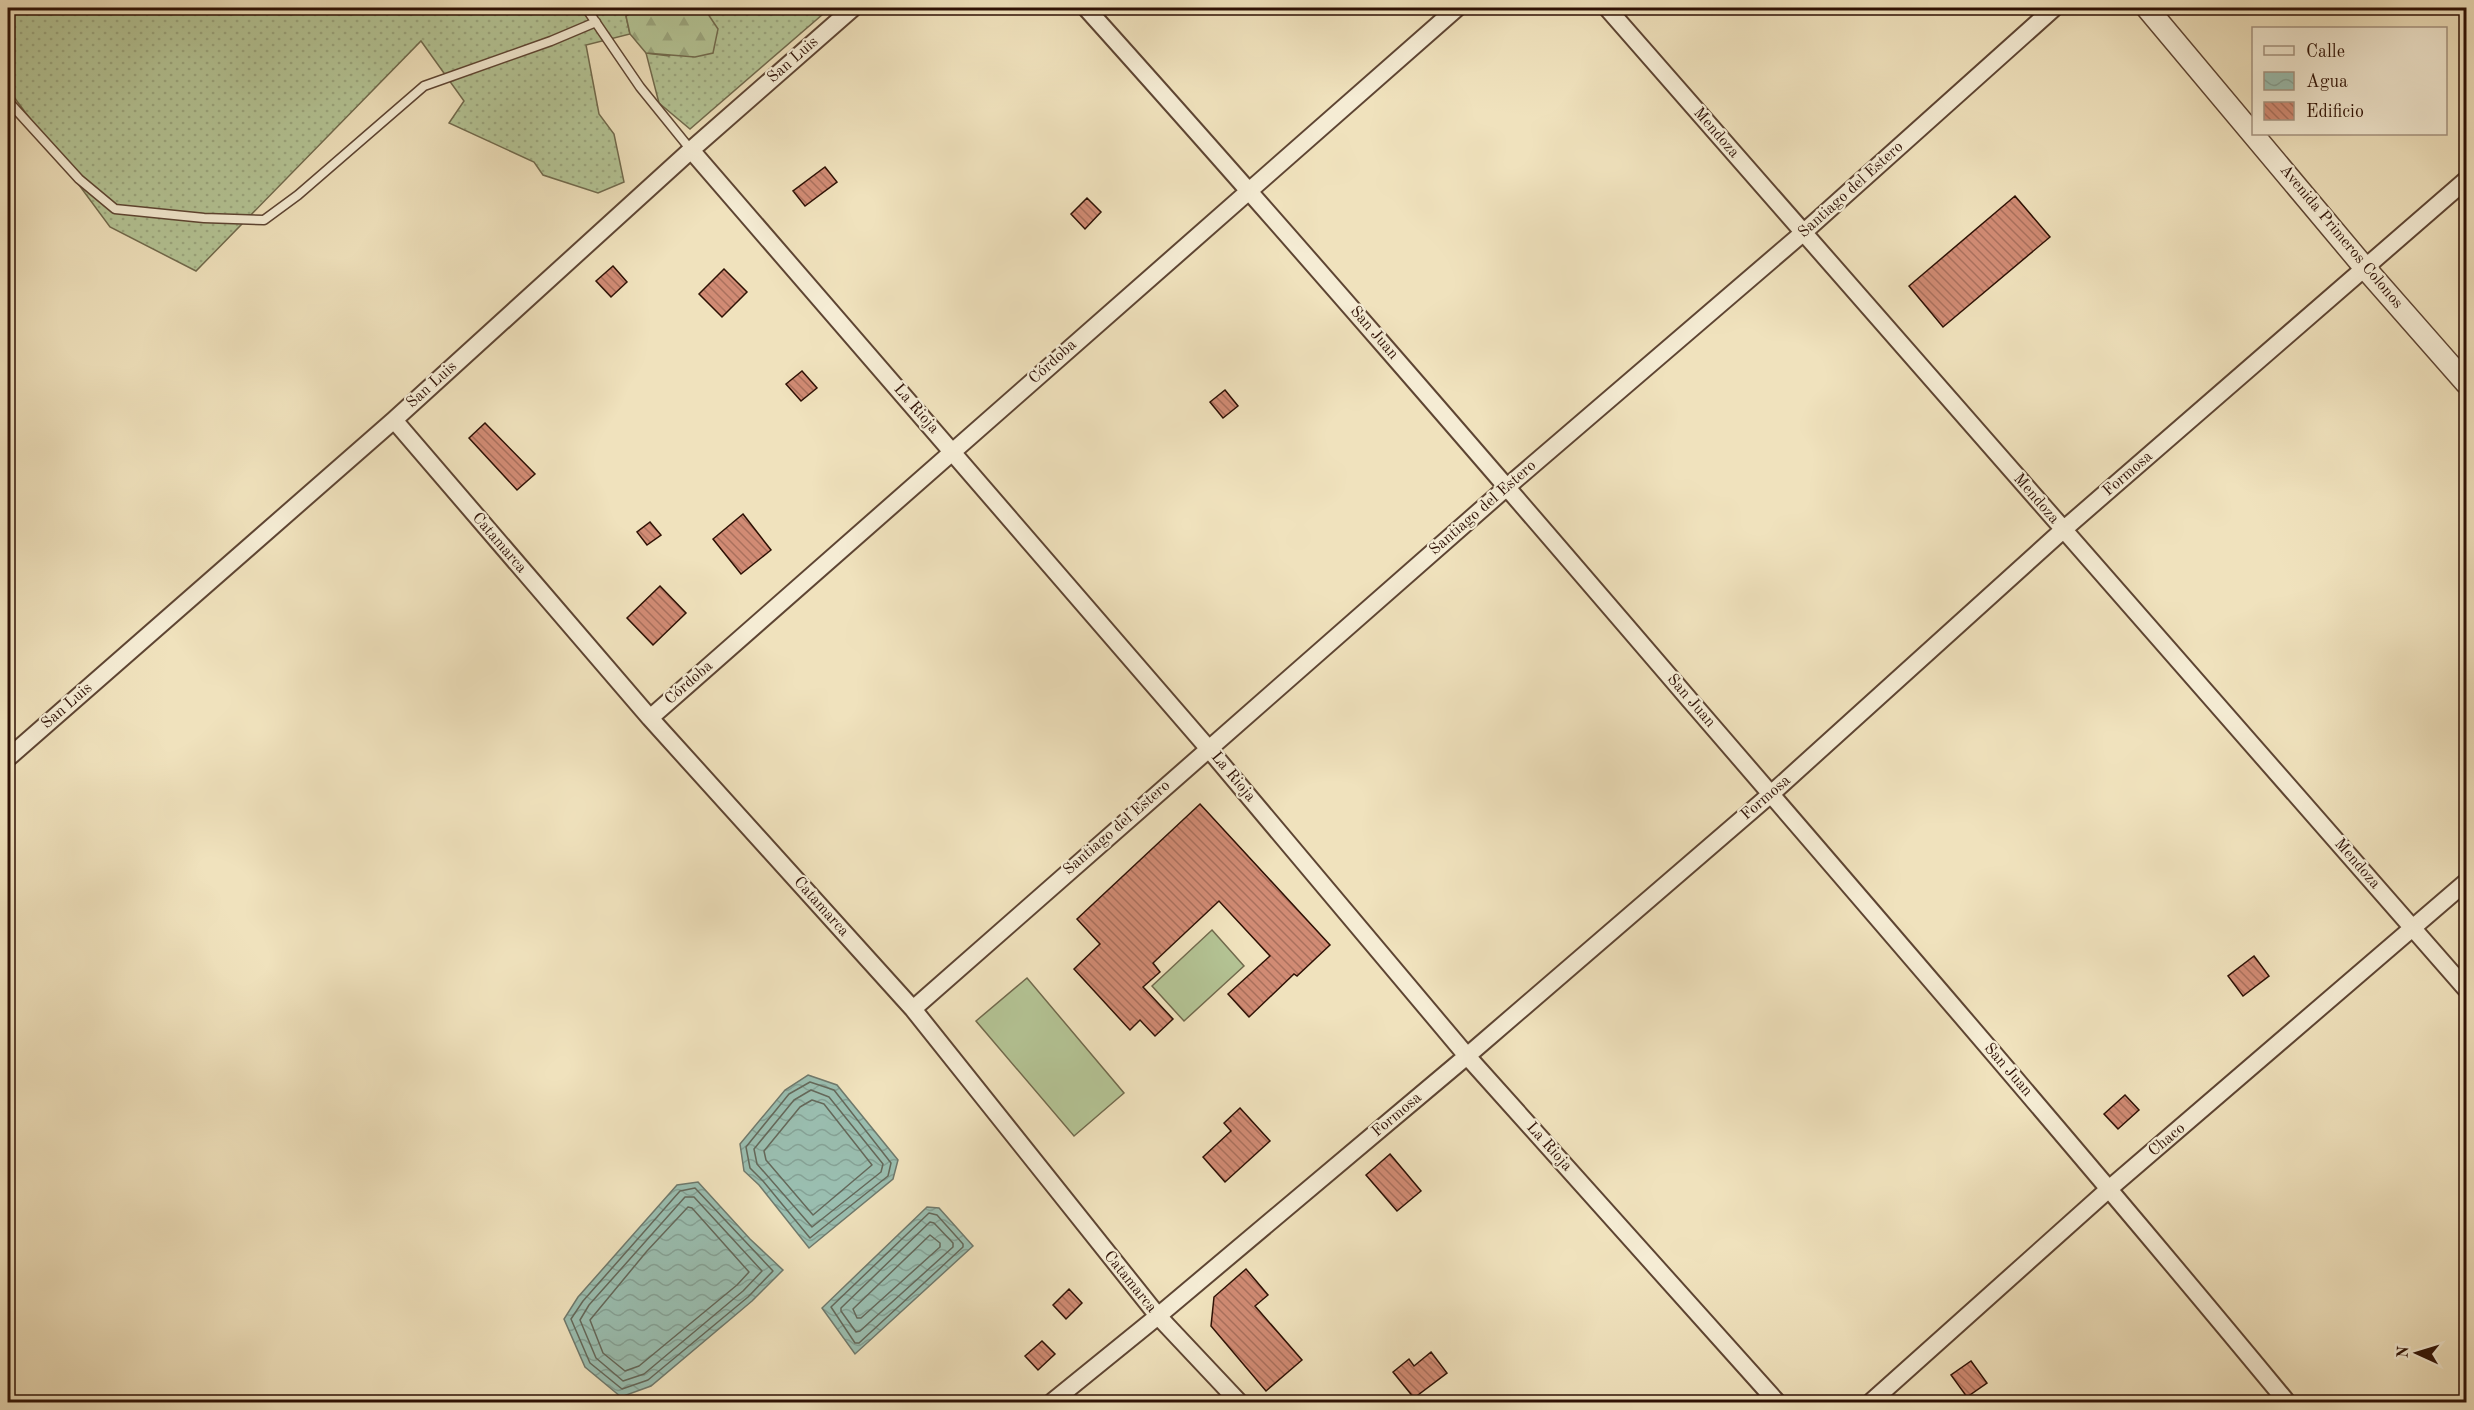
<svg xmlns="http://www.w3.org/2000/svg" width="2474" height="1410" viewBox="0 0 2474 1410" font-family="'Old Standard TT',serif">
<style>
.grass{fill:url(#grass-dots);stroke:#716a4d;stroke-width:1.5}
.forest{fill:url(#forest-firs);stroke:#716a4d;stroke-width:1.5}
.pitch{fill:#b4c495;stroke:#716a4d;stroke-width:1.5}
.water{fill:url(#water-waves);stroke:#6f796c;stroke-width:1.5}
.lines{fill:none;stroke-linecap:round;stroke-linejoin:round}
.shore{stroke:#64685a;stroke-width:1.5}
.building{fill:url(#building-back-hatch);stroke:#2e1105;stroke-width:1.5}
.service-casing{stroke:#5e4533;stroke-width:11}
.minor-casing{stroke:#5e4533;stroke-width:20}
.tertiary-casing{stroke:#5e4533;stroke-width:24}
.service{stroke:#f5ecd4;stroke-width:8}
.minor{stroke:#f5ecd4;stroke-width:16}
.tertiary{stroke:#f5ecd4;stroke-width:21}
.labels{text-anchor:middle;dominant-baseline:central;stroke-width:4.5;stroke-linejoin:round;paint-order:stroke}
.street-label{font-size:16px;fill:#2e1105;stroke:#f5ecd4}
</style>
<defs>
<pattern id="grass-dots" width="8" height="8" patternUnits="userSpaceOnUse" patternTransform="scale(1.5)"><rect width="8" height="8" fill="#b4c495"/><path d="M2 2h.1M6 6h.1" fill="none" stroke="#9ba77f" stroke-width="1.8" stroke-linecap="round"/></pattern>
<pattern id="forest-firs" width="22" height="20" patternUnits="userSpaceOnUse" patternTransform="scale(1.5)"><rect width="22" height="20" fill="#b4c495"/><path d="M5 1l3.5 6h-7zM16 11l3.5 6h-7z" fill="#9ba77f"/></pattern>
<pattern id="water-waves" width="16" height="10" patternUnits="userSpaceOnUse" patternTransform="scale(1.5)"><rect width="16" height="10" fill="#9abeb0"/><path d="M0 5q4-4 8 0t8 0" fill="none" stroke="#85a296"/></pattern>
<pattern id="building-back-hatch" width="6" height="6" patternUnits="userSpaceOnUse" patternTransform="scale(1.5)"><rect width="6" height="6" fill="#d18b74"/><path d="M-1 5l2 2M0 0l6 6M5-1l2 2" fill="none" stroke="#aa705d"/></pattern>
</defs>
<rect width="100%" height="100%" fill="#f0e2bd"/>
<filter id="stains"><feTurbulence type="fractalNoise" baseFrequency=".00333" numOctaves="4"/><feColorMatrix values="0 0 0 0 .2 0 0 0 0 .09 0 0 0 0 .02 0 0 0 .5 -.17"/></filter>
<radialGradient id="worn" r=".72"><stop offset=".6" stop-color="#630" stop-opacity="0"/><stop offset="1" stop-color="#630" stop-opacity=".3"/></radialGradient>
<path class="grass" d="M8 8H639L626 16 630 34 586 45 599 114 614 134 624 182 598 193 543 175 534 162 449 123 464 101 421 41 196 271 110 227 8 89Z
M691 8H830L690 129 659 103 646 53 669 56 708 14 694 11Z"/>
<path class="forest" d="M639 8H691L694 11 708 14 718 29 713 53 695 57 646 53 630 34 626 16Z"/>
<path class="pitch" d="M1212 930 1244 966 1184 1021 1152 986Z
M1027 978 1124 1093 1074 1136 976 1021Z"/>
<path class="water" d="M808 1075 837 1085 898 1160 893 1179 809 1248 759 1185 744 1171 740 1144 785 1090Z
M698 1182 750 1239 783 1270 752 1301 651 1386 621 1397 585 1367 564 1319 578 1297 677 1185Z
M927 1207 939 1208 973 1246 855 1354 822 1308Z"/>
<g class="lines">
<path class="shore" d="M810 1082 834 1090 891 1163 888 1176 810 1238 763 1181 750 1168 746 1147 789 1094Z
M811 1090 829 1097 883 1164 881 1172 812 1227 757 1164 754 1149 794 1100Z
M812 1100 824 1104 872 1165 813 1215 766 1160 764 1151 800 1107Z
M695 1188 773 1271 748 1297 648 1380 622 1389 590 1363 571 1319 583 1301 680 1191Z
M685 1197H694L762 1271 743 1291 644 1374 623 1381 596 1358 580 1320 589 1305Z
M688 1207 692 1208 749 1272 737 1285 639 1366 625 1371 603 1353 590 1320 647 1251Z
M929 1213 937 1215 963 1244V1247L859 1343H855L831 1307Z
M930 1222 934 1223 953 1243V1247L860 1331 856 1332 841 1311V1308Z
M930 1235 940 1243V1247L861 1318H857L853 1309Z"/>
</g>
<path class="building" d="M825 167 837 182 805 206 793 191Z
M2015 196 2050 237 1943 327 1909 286Z
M1087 198 1101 212 1085 229 1071 214Z
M613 266 627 282 611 297 596 281Z
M724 269 747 292 722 317 699 294Z
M802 371 817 388 801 401 786 384Z
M1225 390 1238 406 1223 418 1210 402Z
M485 423 535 474 517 490 469 438Z
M743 514 771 550 741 574 713 539Z
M650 522 661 535 647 545 637 532Z
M660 586 686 613 653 645 627 618Z
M1200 804 1330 945 1297 976 1294 974 1249 1017 1228 994 1270 956 1219 901 1153 963 1160 972 1143 987 1173 1019 1155 1036 1140 1020 1130 1030 1074 969 1100 944 1077 919Z
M2254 956 2269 976 2243 996 2228 976Z
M2125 1095 2139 1110 2118 1129 2104 1114Z
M1240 1108 1270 1141 1225 1182 1203 1157 1231 1131 1224 1123Z
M1390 1154 1421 1191 1397 1211 1366 1175Z
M1246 1269 1268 1295 1255 1306 1302 1360 1266 1391 1211 1326 1214 1297Z
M1069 1289 1082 1303 1066 1319 1053 1305Z
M1042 1341 1055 1354 1038 1370 1025 1356Z
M1431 1352 1447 1373 1414 1398 1393 1372 1409 1359 1414 1366Z
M1971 1361 1987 1383 1967 1397 1951 1375Z"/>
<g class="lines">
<defs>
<path id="service" d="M586 8 640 87 691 150
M8 101 79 179 115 209 204 218 264 220 298 195 424 86 551 41 596 22"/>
<path id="minor" d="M1086 8C1290 235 1489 466 1688 698 1889 931 2091 1165 2287 1402
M1607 8 2466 989
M691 150 1208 748 1467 1056 1777 1402
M394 420 650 718 913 1009 1158 1316 1239 1402
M650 718 1457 8
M8 758 394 420 691 150 853 8
M913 1009 1507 487 1804 232 2054 8
M1052 1402 1158 1316 1467 1056 1771 794 2063 530 2466 180
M1871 1402 2110 1188 2466 882"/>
<path id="tertiary" d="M2147 8 2365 268 2466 383"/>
</defs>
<use href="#service" class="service-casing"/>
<use href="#minor" class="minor-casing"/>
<use href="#tertiary" class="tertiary-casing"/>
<use href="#service" class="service"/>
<use href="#minor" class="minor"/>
<use href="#tertiary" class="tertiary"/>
</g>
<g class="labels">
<g class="street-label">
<text transform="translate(793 60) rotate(-41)">San Luis</text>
<text transform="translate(1716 133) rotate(49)">Mendoza</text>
<text transform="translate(1851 190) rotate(-42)">Santiago del Estero</text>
<text transform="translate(2341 237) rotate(50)">Avenida Primeros Colonos</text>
<text transform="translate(1374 333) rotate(49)">San Juan</text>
<text transform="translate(1053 362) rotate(-42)">Córdoba</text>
<text transform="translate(432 385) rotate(-42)">San Luis</text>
<text transform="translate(916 409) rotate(49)">La Rioja</text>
<text transform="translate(2128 474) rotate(-41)">Formosa</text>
<text transform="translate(2036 499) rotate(49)">Mendoza</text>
<text transform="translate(1483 508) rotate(-41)">Santiago del Estero</text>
<text transform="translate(499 543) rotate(49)">Catamarca</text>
<text transform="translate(689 683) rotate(-41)">Córdoba</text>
<text transform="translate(1691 701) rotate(49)">San Juan</text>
<text transform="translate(67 706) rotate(-41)">San Luis</text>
<text transform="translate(1233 777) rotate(50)">La Rioja</text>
<text transform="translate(1766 798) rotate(-41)">Formosa</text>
<text transform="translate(1117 828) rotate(-41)">Santiago del Estero</text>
<text transform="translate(2357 864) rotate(49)">Mendoza</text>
<text transform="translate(821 907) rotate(48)">Catamarca</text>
<text transform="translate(2008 1070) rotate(49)">San Juan</text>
<text transform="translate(1397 1115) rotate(-40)">Formosa</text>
<text transform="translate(2167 1140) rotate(-40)">Chaco</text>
<text transform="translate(1549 1147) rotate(48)">La Rioja</text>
<text transform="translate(1130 1282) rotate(51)">Catamarca</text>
</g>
</g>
<rect width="2474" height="1410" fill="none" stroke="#f0e2bd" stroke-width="30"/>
<rect x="9" y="9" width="2456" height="1392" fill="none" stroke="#2e1105" stroke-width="3"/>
<rect x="15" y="15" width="2444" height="1380" fill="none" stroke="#2e1105" stroke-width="1.5"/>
<rect x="2252" y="27" width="195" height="108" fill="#f5ecd4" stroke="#a59481" stroke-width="1.5"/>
<rect x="2264" y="46" width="30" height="9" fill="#f5ecd4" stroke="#a59481" stroke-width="1.5"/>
<text x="2306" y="57" font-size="18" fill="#2e1105">Calle</text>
<rect x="2264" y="72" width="30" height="18" fill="url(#water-waves)" stroke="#a59481" stroke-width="1.5"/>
<text x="2306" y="87" font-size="18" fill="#2e1105">Agua</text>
<rect x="2264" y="102" width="30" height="18" fill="url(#building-back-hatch)" stroke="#a59481" stroke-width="1.5"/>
<text x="2306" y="117" font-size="18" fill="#2e1105">Edificio</text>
<g transform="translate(2417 1353) rotate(274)" stroke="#f5ecd4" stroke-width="4.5" paint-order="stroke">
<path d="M0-4.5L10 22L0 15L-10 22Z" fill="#2e1105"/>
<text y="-9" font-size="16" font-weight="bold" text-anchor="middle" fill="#2e1105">N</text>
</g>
<rect width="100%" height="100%" filter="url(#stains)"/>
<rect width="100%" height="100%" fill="url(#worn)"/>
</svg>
